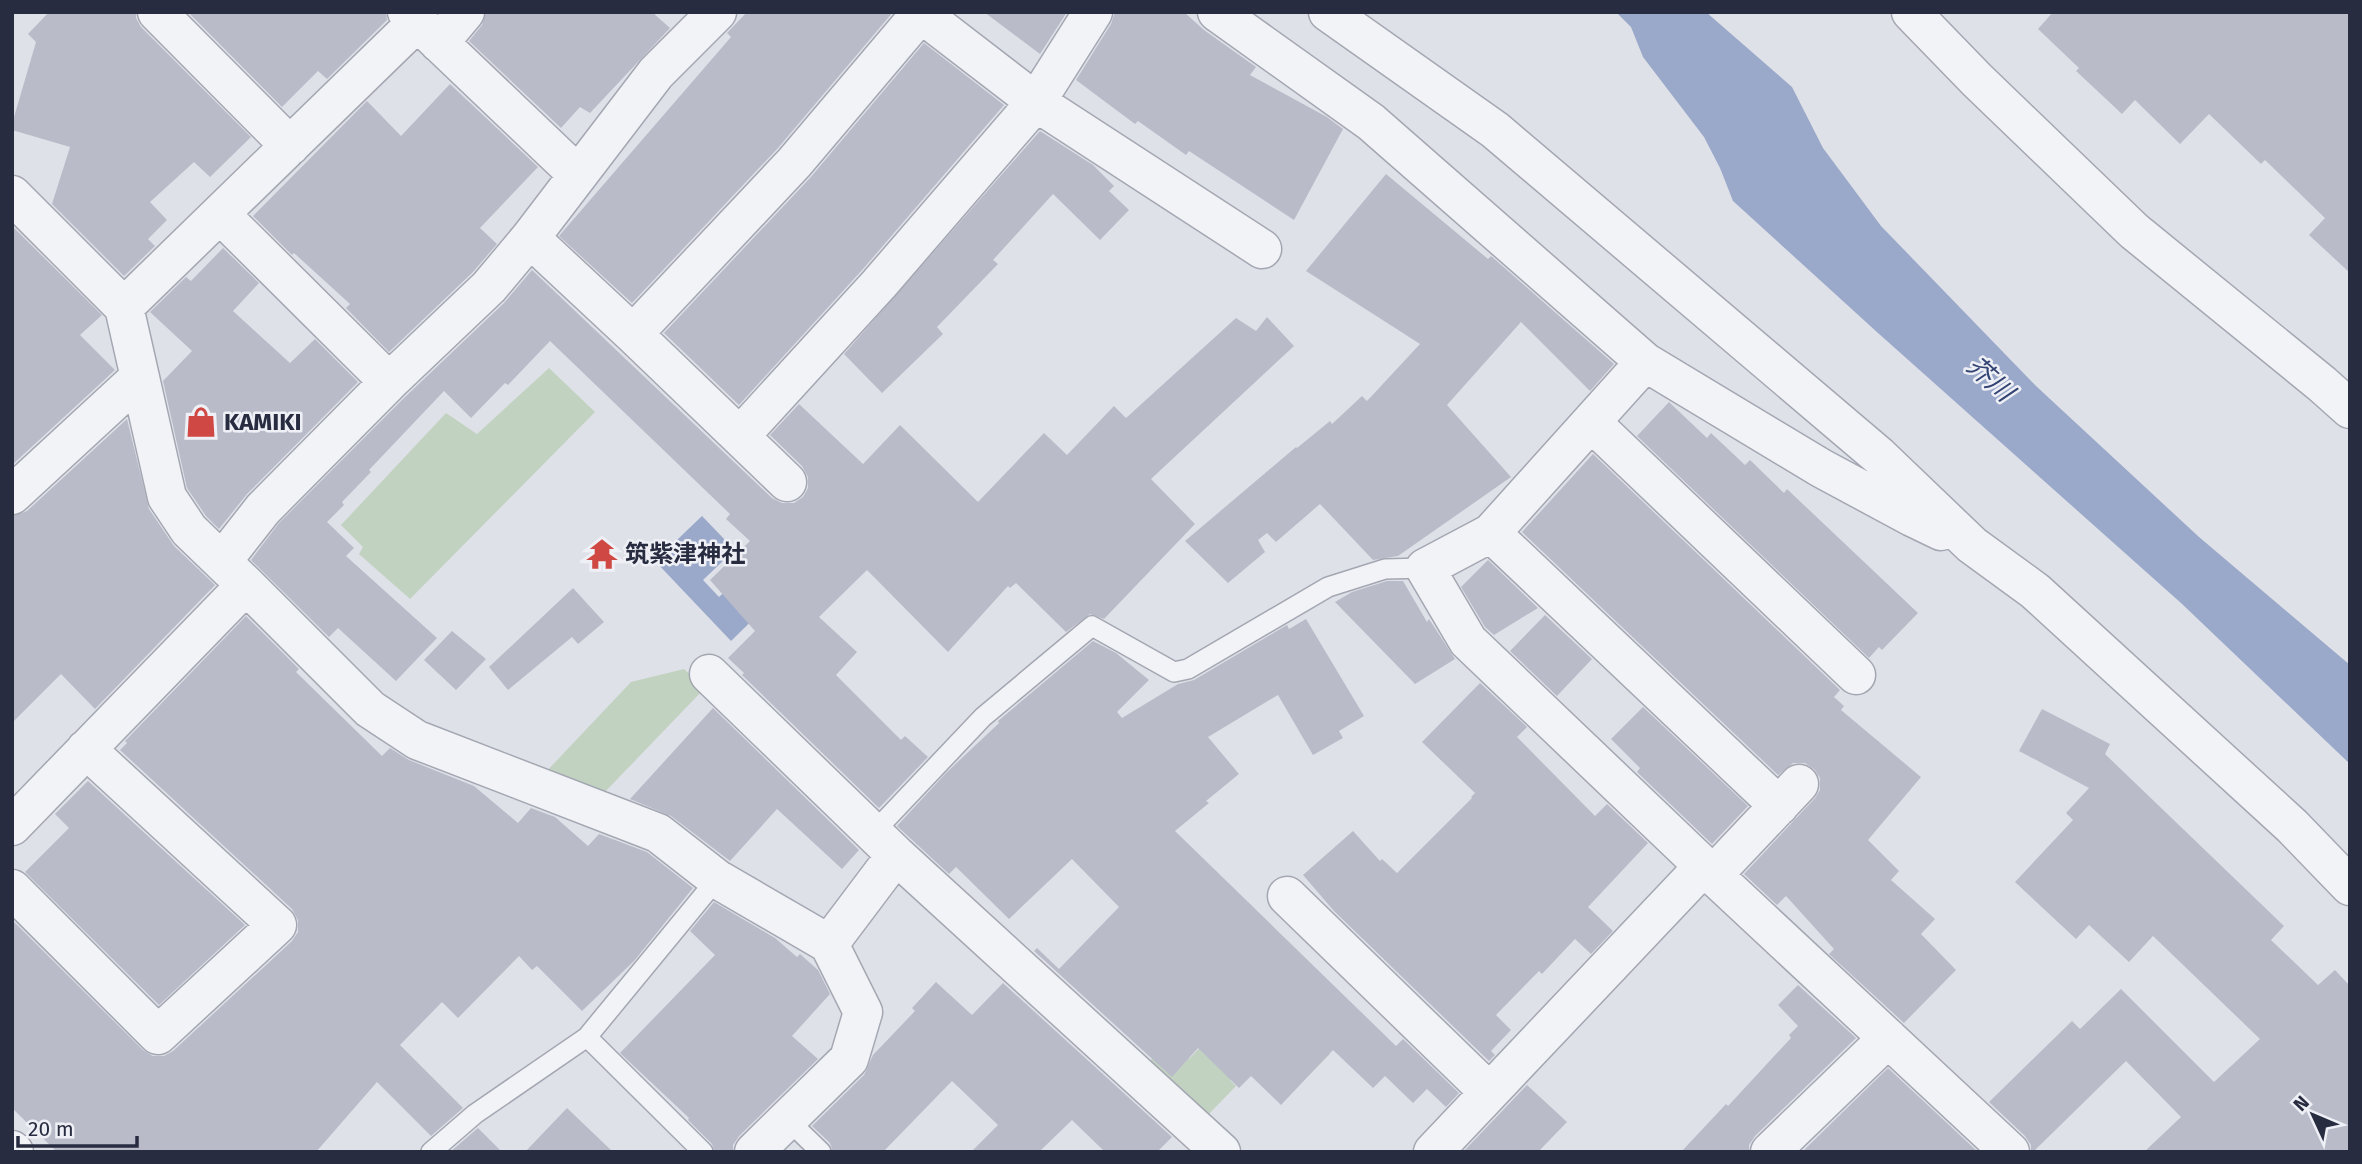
<svg xmlns="http://www.w3.org/2000/svg" width="2362" height="1164" viewBox="0 0 2362 1164" font-family="'Fira Sans','Noto Sans JP',sans-serif">
<style>
.green{fill:#c1d2c0}
.water{fill:#9aa8c9;fill-rule:evenodd}
.building{fill:#b9bcc8}
.lines{fill:none;stroke-linecap:round;stroke-linejoin:round}
.lane-casing{stroke:#a4a7b2;stroke-width:22}
.street-casing{stroke:#a4a7b2;stroke-width:41}
.lane{stroke:#f2f3f7;stroke-width:19}
.street{stroke:#f2f3f7;stroke-width:38}
.labels{text-anchor:middle;dominant-baseline:central;stroke-width:5;stroke-linejoin:round;paint-order:stroke}
.poi-label{font-size:24px;font-weight:bold;fill:#282c40;stroke:#eff0f6;text-anchor:start}
.water-label{font-size:26px;font-style:italic;fill:#324374;stroke:#eff0f6}
</style>
<rect width="100%" height="100%" fill="#dfe1e8"/>
<path class="green" d="M549 368 595 412 410 599 359 554 363 547 341 525 446 413 477 434Z
M684 669 705 688 602 795 544 774 631 682Z
M1294 1019 1330 1054 1308 1076 1270 1038 1230 1080 1236 1086 1206 1117 1147 1064 1169 1041 1189 1059 1221 1025Z"/>
<path class="water" d="M1616 12H1706L1792 87 1823 148 1881 226 2036 386 2199 537 2350 665V764L2181 603 1878 333 1733 201 1720 168 1704 137 1643 57 1631 27Z
M702 516 778 595 731 641 655 561ZM725 559 741 576 719 597 703 580Z"/>
<path class="building" d="M49 12H136V18L141 27 251 137 210 177 194 162 150 202 167 220 148 239 155 246 124 276 52 204 70 147 12 130V124L36 42 28 34Z
M188 12H386L387 20 327 79 318 71 282 107Z
M486 12H652L670 28 590 113 580 107 561 128 469 41 482 25Z
M747 12H893L778 148 632 303 559 236 731 37 727 33Z
M984 12H1067L1040 54Z
M1115 12H1184L1204 30 1256 67 1250 75 1327 117 1343 129 1294 220 1189 151 1186 155 1138 121 1135 124 1076 80 1111 24Z
M2053 12H2350V273L2309 235 2325 218 2265 160 2261 164 2209 114 2180 144 2135 100 2122 114 2076 71 2079 68 2038 29Z
M924 43 1004 105 863 269 739 405 664 333 810 178Z
M450 84 538 167 480 228 497 244 473 272 389 352 346 308 350 304 294 253 292 255 253 216 367 101 401 136Z
M1040 131 1093 165 1114 186 1109 191 1129 210 1100 240 1053 194 993 260 998 264 937 327 943 334 882 393 844 354Z
M1386 174 1488 259 1491 256 1614 364 1590 391 1521 322 1447 405 1511 477 1398 556 1373 560 1320 504 1276 542 1267 533 1258 540 1265 552 1228 583 1185 541 1296 447 1297 448 1330 421 1332 424 1362 396 1367 401 1420 344 1306 271Z
M12 226 102 315 80 335 115 370 12 465Z
M223 248 259 283 233 311 290 363 315 339 358 382 247 494 219 529 206 516 187 488 163 381 192 351 150 312 186 277 191 281Z
M532 270 772 498 782 503H794L803 497 808 488V477L802 466 770 435 799 404 863 464 900 425 978 502 1044 433 1067 455 1114 406 1126 418 1236 318 1256 331 1267 317 1294 346 1151 479 1195 524 1104 619 1090 614 1066 632 1016 583 1010 588 1008 586 948 652 867 570 819 617 857 652 836 675 901 740 905 736 928 757 879 808 742 675 744 673 728 658 755 631 710 580 750 541 726 519 730 514 550 341 508 385 505 383 471 418 444 391 369 470 371 472 342 502 344 505 327 522 354 548 346 556 437 638 396 681 338 628 329 637 251 560 279 523 404 398 504 303Z
M1669 402 1707 438 1711 433 1745 465 1750 460 1784 493 1787 489 1918 613 1882 650 1879 647 1869 658 1637 436Z
M127 419 149 509 174 546 215 585 95 709 61 674 12 723V516L27 511Z
M1593 454 1840 690 1834 697 1844 706 1841 710 1921 777 1868 840 1899 871 1891 880 1935 919 1921 934 1956 970 1904 1023 1829 954 1834 949 1786 896 1777 905 1744 874 1815 798 1820 790V778L1814 769 1805 763H1793L1778 775 1522 532Z
M1488 560 1538 608 1494 635 1485 627 1461 587Z
M1387 581H1403L1427 622 1429 619 1455 659 1415 684 1335 602 1352 592Z
M573 588 604 622 578 644 572 637 508 690 489 667Z
M1545 615 1592 659 1557 696 1510 651Z
M246 616 299 669 296 672 382 756 390 748 409 760 474 786 518 823 531 808 555 817 588 846 599 834 647 852 693 888 634 961 582 1011 537 966 532 970 519 956 458 1018 442 1002 400 1045 463 1108 431 1136 377 1082 316 1152H57L12 1108V920L143 1050 153 1056H164L173 1051 292 941 298 932V920L292 909 120 750 127 743 125 741Z
M1306 619 1364 716 1339 731 1343 738 1313 755 1278 695 1208 737 1239 774 1206 801 1209 803 1175 831 1396 1046 1403 1039 1459 1093 1446 1107 1427 1089 1413 1103 1385 1076 1373 1088 1333 1050 1281 1105 1251 1076 1239 1088 1198 1048 1172 1077 1034 951 1037 948 1059 969 1119 907 1072 859 1009 919 956 867 949 874 897 826 946 773 999 723 998 721 1093 641 1116 653 1149 680 1117 712 1122 718 1178 684 1194 680 1287 625 1289 629Z
M452 631 486 659 456 690 424 660Z
M1480 683 1527 727 1517 737 1595 816 1607 804 1648 843 1588 907 1613 931 1591 954 1575 939 1542 974 1539 971 1496 1015 1511 1030 1491 1051 1495 1055 1489 1061 1334 911 1303 875 1353 831 1380 861 1382 859 1397 873 1472 798 1471 797 1475 793 1422 742Z
M1643 707 1748 806 1712 844 1637 772 1640 768 1611 739Z
M713 708 859 850 842 869 777 809 730 861 671 816 630 799Z
M2042 709 2110 744 2105 754 2284 926 2271 940 2318 985 2335 970 2350 986V1152H2144L2181 1117 2126 1061 2033 1152H2031V1145L2025 1136 1989 1102 2072 1021 2080 1029 2121 989 2214 1082 2260 1039 2153 936 2129 962 2089 925 2076 939 2015 882 2073 820 2066 813 2089 788 2019 751Z
M88 781 245 925 159 1005 25 872 69 828 55 814Z
M714 902 775 938 797 957 800 954 818 970 830 994 792 1036 818 1059 739 1136 733 1145V1152H715L712 1144 688 1120 689 1118 620 1053 715 955 690 931Z
M936 982 972 1015 1003 983 1172 1137 1157 1152H1105L1072 1120 1039 1152H971L998 1125 952 1081 883 1152H833L830 1143 812 1126 864 1075 873 1055 915 1011 912 1008Z
M1798 985 1856 1038 1755 1136 1749 1145V1152H1681L1726 1104 1728 1106 1791 1038 1789 1035 1798 1026 1778 1005Z
M1888 1068 1978 1152H1802Z
M1527 1085 1567 1122 1538 1152H1463Z
M567 1108 613 1152H525Z
M478 1128 502 1152H450Z"/>
<g class="lines">
<defs>
<path id="lane" d="M873 833 983 717 1092 626 1174 672 1188 669 1328 587 1385 569 1425 568
M587 1037 703 1152
M788 1120 821 1152
M431 1152 475 1114 587 1037 717 879"/>
<path id="street" d="M157 12 290 146
M407 12 578 175
M919 12 1036 102 1262 249
M1217 12 1371 122 1645 362 1821 468 1912 517 1941 531
M1328 12 1495 130 1879 456 1972 545 2035 591 2292 826 2350 886
M1911 12 1977 80 2134 231 2322 384 2350 409
M439 43 465 12
M12 195 124 307 167 497 189 530 246 585 12 826
M220 214 389 382
M530 238 633 334 787 482
M124 307 417 22
M633 334 794 163 921 13
M1645 362 1491 533 1425 568 1468 641 1713 875 2010 1152
M1591 422 1856 675
M740 436 879 284 1036 102 1093 12
M12 495 140 377
M1491 533 1779 806
M223 560 263 509 389 382 489 287 530 238 656 73 717 12
M246 585 370 709 417 740 658 833 717 879 829 944 863 1012 849 1059 754 1152
M709 674 896 855 1221 1152
M1713 875 1799 784
M12 889 158 1035 277 925 86 749
M1287 896 1489 1092
M829 944 896 855
M12 1150 14 1152
M1433 1152 1704 866
M1770 1152 1888 1038"/>
</defs>
<use href="#lane" class="lane-casing"/>
<use href="#street" class="street-casing"/>
<use href="#lane" class="lane"/>
<use href="#street" class="street"/>
</g>
<defs>
<symbol id="shop-bare" viewBox="-9 -9 18 18"><path d="M-5-2.5h2.3a2.7 3.5 0 0 1 5.4 0H5L5.5 6h-11ZM-1.5-2.5h3a1.5 2.3 0 0 0-3 0Z" fill="#cf4843" stroke="#eff0f6" stroke-width="2.5" paint-order="stroke"/></symbol>
<symbol id="temple-bare" viewBox="-9 -9 18 18"><path d="M0-6L5-2H3V0L6.5 2.5H4V6H1.5V3h-3V6H-4V2.5H-6.5L-3 0V-2H-5Z" fill="#cf4843" stroke="#eff0f6" stroke-width="2.5" paint-order="stroke"/></symbol>
</defs>
<g fill-rule="evenodd">
<use href="#shop-bare" x="179" y="400" width="44" height="44"/>
<use href="#temple-bare" x="580" y="532" width="44" height="44"/>
</g>
<g class="labels">
<g class="poi-label">
<text x="224" y="422">KAMIKI</text>
<text x="625" y="554">筑紫津神社</text>
</g>
<g class="water-label">
<text transform="translate(1990 379) rotate(42)">芥川</text>
</g>
</g>
<rect width="2362" height="1164" fill="none" stroke="#282c40" stroke-width="28"/>
<g transform="translate(2313 1115) rotate(314)" stroke="#eff0f6" stroke-width="5" paint-order="stroke">
<path d="M0-5L12 26L0 18L-12 26Z" fill="#282c40"/>
<text y="-10" font-size="19" font-weight="bold" text-anchor="middle" fill="#282c40">N</text>
</g>
<path d="M18 1136v10h119v-10" fill="none" stroke="#282c40" stroke-width="3.5"/>
<text x="28" y="1136" font-size="21" fill="#282c40" stroke="#eff0f6" stroke-width="5" paint-order="stroke">20 m</text>
</svg>
